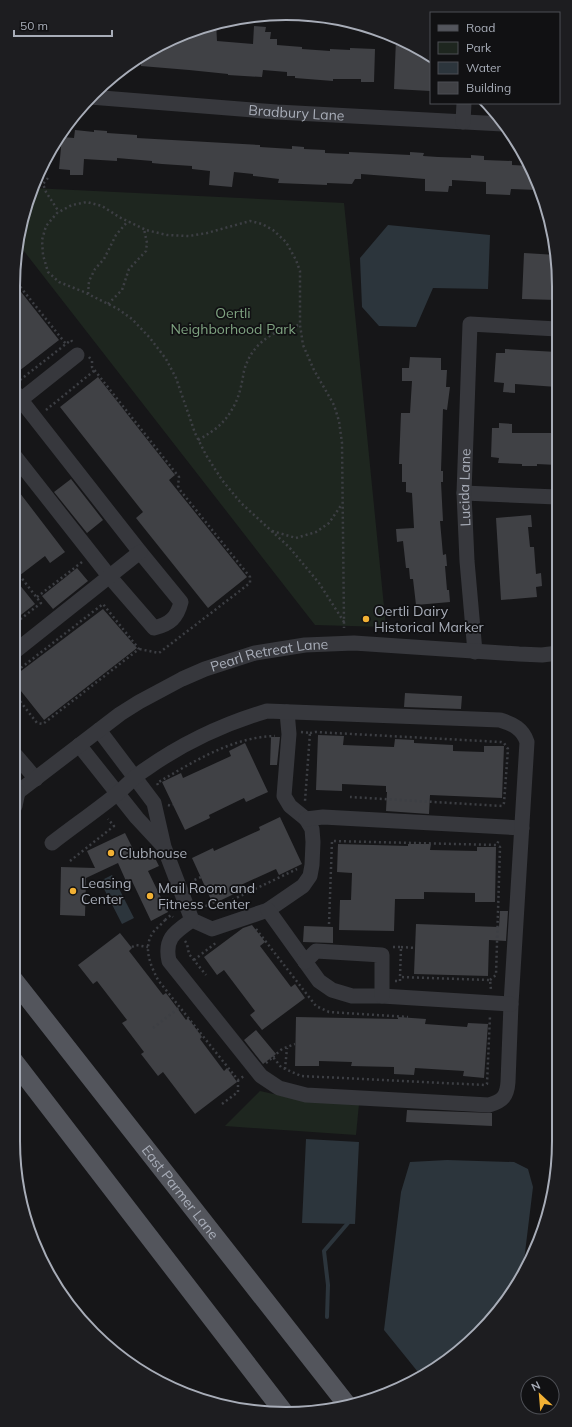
<svg xmlns="http://www.w3.org/2000/svg" width="572" height="1427" viewBox="0 0 572 1427" font-family="Mulish,sans-serif">
<style>
.park{fill:#1e261f}
.water{fill:#2c353c}
.lines{fill:none;stroke-linecap:round;stroke-linejoin:round}
.stream{stroke:#2c353c;stroke-width:4}
.building{fill:#404145}
.path{stroke:#3d3f44;stroke-width:2.5;stroke-dasharray:2 3;stroke-linecap:butt}
.minor{stroke:#37383d;stroke-width:15}
.major{stroke:#53555c;stroke-width:19}
.poi-dot{fill:#f2b134;stroke:#111113;stroke-width:1.5}
.labels{text-anchor:middle;dominant-baseline:central;stroke-width:3.5;stroke-linejoin:round;paint-order:stroke}
.street-label{font-size:14px;fill:#a8adb8;stroke:#111113}
.park-label{font-size:14px;fill:#7fa381;stroke:#111113}
.poi-label{font-size:14px;fill:#a8adb8;stroke:#111113;text-anchor:start}
.rim{fill:none;stroke:#a8adb8;stroke-width:2}
</style>
<rect width="100%" height="100%" fill="#161618"/>
<path class="park" d="M32 188 344 203 386 627 315 625 20 246 27 198Z
M260 1091 300 1100 359 1104 356 1135 225 1126Z"/>
<path class="water" d="M388 225 490 235 488 289 433 288 416 327 379 326 362 307 360 258Z
M112 875 134 918 122 924 100 881Z
M557 1011H559V1113L551 1105Z
M306 1139 359 1142 355 1224 302 1223Z
M447 1160 514 1162 528 1169 533 1187 523 1269 502 1307 466 1346 422 1377 384 1330 401 1192 410 1162Z"/>
<g class="lines">
<path class="stream" d="M327 1317 328 1285 324 1251 348 1223"/>
</g>
<path class="building" d="M216 22 217 41 253 44 254 26 266 27 265 32H271L270 39H277V45L302 47V49L330 51V49L350 50V48L375 49 374 82H361V79H333V81L295 78V76H287V72L263 70 262 77 228 75V74L189 70 141 66V64L131 63 165 41Z
M396 39 431 56 430 91 394 89Z
M75 130 94 132V130L107 131V133L137 135V138L260 145V147L292 149V146L304 147V149L325 150V153L349 154V152L410 155V152L424 153 423 156 438 157 471 158V155L484 156V160L512 161V165L531 166 538 190 511 189 510 195 486 194V182L452 180V186H449L448 192 425 191V179L361 174V179H355L352 184 327 183V185L278 183 279 179 253 176V174L234 172 232 187 209 185 210 171 192 169V166L162 164 152 163V161L117 158V161L84 159 83 175H70V170L59 169 62 137 74 138Z
M524 253 557 255V300L522 299Z
M14 283 59 340 19 371 13 362Z
M505 349 557 352V387L515 384V393L503 392 504 383 494 382 496 353H505Z
M410 357 441 358V370H447L446 387H450L447 410 443 409 441 471H443V482H441L443 521H440L443 555 446 554 447 566H445L447 590H449L450 602 416 605 413 579H410L409 568H406L403 541 397 542 396 529 414 528 412 493 406 492V482H402V464H399L401 413H410L412 381H402V368H409Z
M98 377 175 475 169 480 247 577 208 608 136 518 143 512 60 407Z
M499 423 512 424V433H557V465L537 464V466H522V464L498 463 499 458 491 457 492 428H499Z
M71 479 103 520 87 533 54 492Z
M13 484 65 552 50 563 45 556 15 579 35 604 13 621Z
M531 515 532 527H528L530 547H534L536 574 541 573 542 586 536 587 537 597 501 600 496 518Z
M77 568 88 581 53 609 42 596Z
M103 609 137 648 44 720 13 681V677Z
M405 693 462 696 461 709 404 707Z
M318 735 344 736 343 745 394 747 395 739 414 740V743L453 745V751L484 752V746H504L502 798 430 795 429 814 386 811 387 792H386V786L342 784V791L316 790Z
M271 737H280L277 765H270Z
M245 743 268 792 246 802 244 798 209 815 210 818 185 830 162 782 181 773 183 778 231 756 229 751Z
M280 817 302 864 279 875 276 869 232 889 234 894 213 904 192 858 213 848 214 851 260 830 259 827Z
M125 833 138 859 152 852 159 866 148 871 168 912 151 921 131 879 126 881 118 863 86 878 85 916 60 915 61 867 95 868 87 851Z
M338 844 408 846V844H431L430 850 477 851V847H496L495 902H475V893L424 892V899H395L394 931 339 930 340 900H351L352 873 337 872Z
M500 911H508L506 941 489 940 488 976 414 974 416 924 499 927Z
M252 925 265 942 260 946 291 987 295 984 305 998 262 1030 250 1015 255 1011 224 970 217 975 204 957 243 928Z
M304 926 333 927V943L303 942Z
M120 933 132 948 129 951 163 995 166 993 186 1020 188 1018 202 1037 200 1039 224 1071 227 1068 237 1082 195 1114 163 1072 158 1076 141 1054 144 1052 122 1023 127 1020 97 981 93 984 78 965Z
M296 1017 398 1019V1017L426 1019 425 1024 467 1027 468 1023 488 1024 484 1078 463 1076 464 1071 415 1068 414 1075 394 1074V1067L351 1066 352 1062 319 1061V1066H295Z
M256 1030 276 1054 263 1064 244 1040Z
M407 1110 492 1113V1126L406 1122Z"/>
<g class="lines">
<path class="path" d="M48 178 43 184 46 192 59 212
M14 279 66 344
M88 294 89 281 95 269 104 259 116 235 128 221
M108 304 122 290 129 269 146 251 147 243 144 229
M89 357 92 361V367L179 477 178 486 180 490 250 577V583L159 653 139 649
M20 380 71 340 73 343
M46 410 95 370
M198 440C216 430 226 422 235 404 240 394 242 382 244 371 251 344 274 329 300 325
M272 531 296 538 316 532 329 523 342 504
M13 567 41 603 13 625
M37 597 82 562
M344 622 319 583 289 547 241 503 222 480 206 455 195 433 176 378 166 359 150 338 132 319 118 309 84 292 59 282 48 272 43 255 42 240 46 226 57 213 72 205 87 202 102 206 119 217 146 230 167 235 189 236 207 233 250 221 262 224 273 230 286 242 296 260 300 271V325L303 345 314 370 334 405 339 421 342 443 344 622V628
M13 674 103 604 139 649 43 724 37 723 13 692
M301 732 310 733 305 801
M310 733 315 732 501 742 504 743 508 749 504 803 502 806 350 797
M158 785 157 783C193 762 232 737 275 736
M168 805 171 806 173 805
M70 861 114 826 108 819
M193 883 192 881 201 877
M201 903 213 909 297 869
M165 920C161 925 155 929 152 934 143 949 151 966 158 980L238 1080 244 1076
M165 920 171 915 173 917
M329 924 332 841 497 845 499 839
M256 929 316 1006 329 1012 408 1017
M185 941 187 944 189 954 206 975
M132 947 136 945 148 947
M393 947H401L400 977 490 980 491 990
M401 947 415 948
M194 960 217 942
M490 980 496 975 500 847 497 845
M395 981H400V977
M153 1028 180 1007
M273 1057 282 1049 295 1044
M266 1063 273 1057 281 1067 301 1076 485 1085 487 1084 490 1016
M285 1069 287 1048
M222 1104 238 1092V1080
M13 1125 21 1122"/>
<g class="minor">
<path id="s1" d="M90 97 277 112 503 124"/>
<path d="M463 122 464 103"/>
<path d="M13 390 140 552 181 602C177 618 170 624 154 628L109 576 13 454"/>
<path d="M13 406 77 355"/>
<path d="M464 493 557 497"/>
<path id="s2" d="M475 652 467 561 464 493 470 324 557 329"/>
<path d="M13 653 140 552"/>
<path d="M99 730 154 803 164 847 192 920 212 929 268 910 303 886 310 876 312 865 313 842 312 829 306 819 290 806 284 796 289 734 287 712"/>
<path d="M79 745 137 818 163 846"/>
<path d="M13 752 36 779"/>
<path id="s3" d="M13 793 18 792 120 714 139 702 182 679 205 669 255 653 305 645 354 643 519 654 542 655 558 653"/>
<path d="M13 808 15 806 18 792"/>
<path d="M306 819 323 817 522 828"/>
<path d="M52 843C74 826 97 810 118 793 127 785 136 775 146 769 183 743 223 724 267 711L500 720C513 724 523 729 527 742L511 1004 508 1082C507 1096 503 1101 489 1105L306 1095 279 1088 261 1076 169 961C164 938 175 932 192 920"/>
<path d="M268 910 319 981 332 990 352 996H382L511 1004"/>
<path d="M305 962 316 951 382 955V996"/>
</g>
<g class="major">
<path id="s4" d="M13 979 348 1406"/>
<path d="M13 1060 283 1411"/>
</g>
</g>
<g class="poi-dot">
<circle cx="366" cy="619" r="4"/>
<circle cx="111" cy="853" r="4"/>
<circle cx="73" cy="891" r="4"/>
<circle cx="150" cy="896" r="4"/>
</g>
<g class="labels">
<g class="street-label">
<text stroke="none"><textPath href="#s1" startOffset="207">Bradbury Lane</textPath></text>
<text stroke="none"><textPath href="#s2" startOffset="165">Lucida Lane</textPath></text>
<text stroke="none"><textPath href="#s3" startOffset="296">Pearl Retreat Lane</textPath></text>
<text stroke="none"><textPath href="#s4" startOffset="271">East Parmer Lane</textPath></text>
</g>
<g class="park-label">
<text x="233" y="313">Oertli<tspan x="233" dy="16">Neighborhood Park</tspan></text>
</g>
<g class="poi-label">
<text x="374" y="611">Oertli Dairy<tspan x="374" dy="16">Historical Marker</tspan></text>
<text x="119" y="853">Clubhouse</text>
<text x="81" y="883">Leasing<tspan x="81" dy="16">Center</tspan></text>
<text x="158" y="888">Mail Room and<tspan x="158" dy="16">Fitness Center</tspan></text>
</g>
</g>
<path d="M0 0H572V1427H0ZM286 20H286A266 266 0 0 1 552 286V1141A266 266 0 0 1 286 1407H286A266 266 0 0 1 20 1141V286A266 266 0 0 1 286 20Z" fill="#1d1d20" fill-rule="evenodd"/>
<path class="rim" d="M286 20H286A266 266 0 0 1 552 286V1141A266 266 0 0 1 286 1407H286A266 266 0 0 1 20 1141V286A266 266 0 0 1 286 20Z"/>
<rect x="430" y="12" width="130" height="92" fill="#111113" stroke="#4d4f55"/>
<rect x="438" y="25" width="20" height="6" fill="#53555c" stroke="#4d4f55"/>
<text x="466" y="32" font-size="12" fill="#a8adb8">Road</text>
<rect x="438" y="42" width="20" height="12" fill="#1e261f" stroke="#4d4f55"/>
<text x="466" y="52" font-size="12" fill="#a8adb8">Park</text>
<rect x="438" y="62" width="20" height="12" fill="#2c353c" stroke="#4d4f55"/>
<text x="466" y="72" font-size="12" fill="#a8adb8">Water</text>
<rect x="438" y="82" width="20" height="12" fill="#404145" stroke="#4d4f55"/>
<text x="466" y="92" font-size="12" fill="#a8adb8">Building</text>
<g transform="translate(540 1395) rotate(334)"><circle r="19" fill="#111113" stroke="#4d4f55"/>
<path d="M0-3L7 15L0 10L-7 15Z" fill="#f2b134"/>
<text y="-6" font-size="11" font-weight="bold" text-anchor="middle" fill="#a8adb8">N</text>
</g>
<path d="M14 30v6h98v-6" fill="none" stroke="#a8adb8" stroke-width="2"/>
<text x="20" y="30" font-size="12" fill="#a8adb8" stroke="#111113" stroke-width="3" paint-order="stroke">50 m</text>
</svg>
